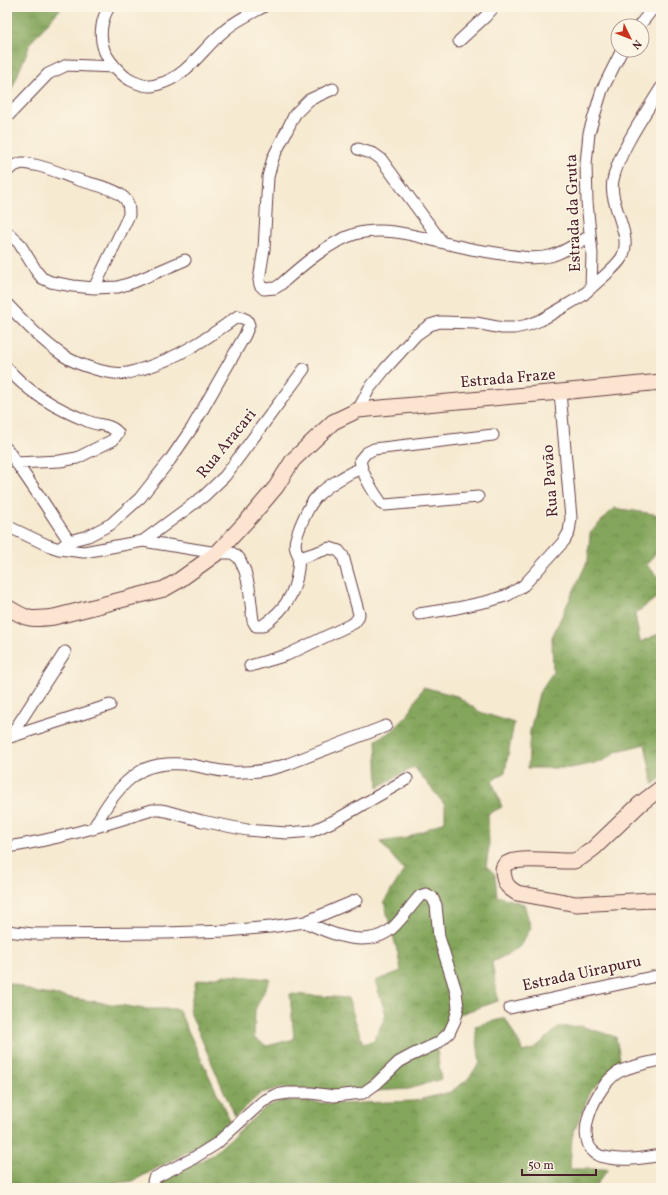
<svg xmlns="http://www.w3.org/2000/svg" width="668" height="1195" viewBox="0 0 668 1195" font-family="Vollkorn,serif">
<style>
.forest{fill:url(#forest-crowns);stroke:#676243}
.lines{fill:none;stroke-linecap:round;stroke-linejoin:round}
.street-casing{stroke:#643d44;stroke-width:13}
.secondary-casing{stroke:#643d44;stroke-width:17}
.street{stroke:#fff;stroke-width:11}
.secondary{stroke:#fce5d0;stroke-width:15}
.labels{text-anchor:middle;dominant-baseline:central;stroke-width:3;stroke-linejoin:round;paint-order:stroke}
.street-label{font-size:16px;fill:#4a1f2b;stroke:#fcf5e5}
</style>
<defs>
<pattern id="forest-crowns" width="20" height="18" patternUnits="userSpaceOnUse"><rect width="20" height="18" fill="#84a65b"/><path d="M2 6a3 3 0 1 1 6 0M12 15a3 3 0 1 1 6 0" fill="none" stroke="#6e874b"/></pattern>
</defs>
<rect width="100%" height="100%" fill="#fcf5e5"/>
<filter id="ink" filterUnits="userSpaceOnUse"><feTurbulence type="fractalNoise" baseFrequency=".025" numOctaves="2"/><feDisplacementMap in="SourceGraphic" scale="8" xChannelSelector="R" yChannelSelector="G"/><feConvolveMatrix kernelMatrix="1 2 1 2 8 2 1 2 1" color-interpolation-filters="sRGB"/></filter>
<filter id="wash" filterUnits="userSpaceOnUse"><feTurbulence type="fractalNoise" baseFrequency=".012" numOctaves="4" result="noise"/><feDisplacementMap in="SourceGraphic" scale="16" xChannelSelector="R" yChannelSelector="G"/><feGaussianBlur stdDeviation="0.9" result="paint"/><feColorMatrix in="noise" values="0 0 0 0 0 0 0 0 0 0 0 0 0 0 0 0 0 1.4 0 .05"/><feComposite in="paint" operator="in"/></filter>
<g filter="url(#wash)">
<rect width="100%" height="100%" fill="#f6ead1"/>
<path class="forest" d="M7 7H62L31 42 7 101Z
M614 508 661 515V545L647 565 661 580 656 598 635 614 640 642 661 633V778L653 784 645 744 617 751 602 762 570 768H528L530 731 539 693 553 672 552 637 588 560 590 533Z
M423 687 457 696 480 712 514 723 505 772 492 781 502 807 488 814 489 848 486 866 495 874 497 896 524 904 531 928 518 949 492 962 498 1001 460 1014 436 1044 441 1079 409 1089 340 1093 280 1088 261 1093 235 1117 189 1010 196 981 225 975 270 979 255 1010 254 1038 267 1046 294 1039 290 994 348 998 363 1044 374 1040 386 1015 375 981 401 971 398 954 384 902 404 870 380 842 407 838 445 821V805L414 767 378 787 376 740 392 731 408 715Z
M7 982 38 993 145 1009H178L230 1121 204 1143 133 1181 84 1188H7Z
M505 1018 524 1052 534 1049 559 1027 581 1026 616 1037 621 1064 591 1090 572 1137 570 1169H608L594 1188H168L159 1182 212 1155 266 1107 284 1100 337 1104 414 1101 450 1092 466 1081 480 1063 475 1026Z"/>
</g>
<g filter="url(#ink)">
<g class="lines">
<defs>
<path id="street" d="M109 7C101 20 99 36 104 50 108 60 121 75 130 80 136 83 143 86 150 86 153 86 156 85 159 84 188 76 202 49 224 31 235 21 250 14 263 7
M639 26 654 7
M459 41 485 17 494 7
M333 89 309 100 295 114 273 158 268 177 264 249 259 280 260 285 264 289 275 288 280 285C301 266 329 242 355 234 391 224 428 241 463 247 473 250 485 251 496 253 514 256 531 260 550 256 561 254 579 242 590 236
M7 117 48 74 67 65 115 67
M358 149 374 154 381 159 442 242
M7 172C10 167 17 164 23 163 26 163 31 165 35 165 49 168 62 174 76 179 89 184 112 187 122 196 129 201 129 208 129 215L94 288
M7 232 19 243 37 272 42 278 51 282 73 286 94 288 118 287 134 282 185 260
M591 288C599 280 619 265 623 255 629 241 621 224 617 210 614 200 611 191 613 180 619 151 645 114 661 88
M7 304C24 322 43 342 64 356 78 365 111 376 128 373 132 372 137 370 142 369 178 358 208 338 238 316L247 320 249 325 245 335 192 428 170 460 140 498 111 524 88 536 69 541 59 549
M7 368C29 394 59 410 90 422 100 426 111 424 118 433L113 440 77 458 60 461 16 463
M358 410 369 389 385 369 416 335 430 325 440 322 476 323 502 328H514L528 325 541 320 562 308 582 296 591 288 592 254 587 202 586 164 589 133 602 90 622 50
M7 449 44 503 69 541
M362 469C367 482 374 493 382 504L385 505 478 497
M7 526 47 545 59 549 84 552 143 541 217 553H232L239 558 245 571 249 587 253 621 256 626H262C289 607 298 589 299 556
M143 541 204 496 225 476 304 369
M419 614 457 608 489 601 508 595 518 589 524 585 564 541 569 532 571 518 560 392
M250 666 287 655 354 623 358 618 359 614 343 556 339 551 330 548 303 557 299 556C292 545 296 538 300 527 310 502 316 493 340 479 347 475 353 470 362 469L360 460 366 453 374 449 493 435
M10 737 65 652
M7 738 110 705
M93 829C105 807 119 784 141 771 146 768 153 766 159 765 187 760 205 770 231 772 250 773 271 770 288 764L386 726
M7 847C56 840 104 825 152 810H160L166 811 202 821 247 830 287 833 312 831 336 820 407 779
M7 931 33 934 165 933 227 931 270 927 305 922 357 900
M510 1008 661 975
M661 1060C648 1063 628 1066 617 1073 597 1086 569 1142 600 1156 603 1157 607 1157 609 1158 627 1161 644 1158 661 1155
M157 1188C153 1185 152 1183 154 1178L192 1159 216 1144 262 1102 275 1095 288 1093H311L334 1096 363 1093 376 1084 399 1062 412 1055 438 1043 449 1033 455 1020 458 1008 456 991 439 937 436 905 432 897 426 894 420 896C411 905 397 927 387 932 362 948 329 933 305 922"/>
<path id="secondary" d="M7 607C28 620 30 620 54 617L164 589 178 581 217 553 254 513 276 487 293 460 333 422 358 410 560 392 661 382
M661 788 640 804 594 848 582 857 574 861H567C554 861 514 856 505 865 502 868 503 872 504 877 505 885 510 889 517 893L576 904 652 900 661 901"/>
</defs>
<use href="#street" class="street-casing"/>
<use href="#secondary" class="secondary-casing"/>
<use href="#street" class="street"/>
<use href="#secondary" class="secondary"/>
</g>
</g>
<g class="labels">
<g class="street-label">
<text transform="translate(574 213) rotate(-92)">Estrada da Gruta</text>
<text transform="translate(508 379) rotate(-5)">Estrada Fraze</text>
<text transform="translate(227 444) rotate(-51)">Rua Aracari</text>
<text transform="translate(551 481) rotate(-94)">Rua Pavão</text>
<text transform="translate(582 974) rotate(-12)">Estrada Uirapuru</text>
</g>
</g>
<rect width="668" height="1195" fill="none" stroke="#fcf5e5" stroke-width="24"/>
<g transform="translate(630 38) rotate(133)"><circle r="19" fill="#fcf5e5" stroke="#b59f9b"/>
<path d="M0-3L7 15L0 10L-7 15Z" fill="#c8321e"/>
<text y="-6" font-size="11" font-weight="bold" text-anchor="middle" fill="#4a1f2b">N</text>
</g>
<path d="M522 1169v6h74v-6" fill="none" stroke="#4a1f2b" stroke-width="2"/>
<text x="528" y="1169" font-size="12" fill="#4a1f2b" stroke="#fcf5e5" stroke-width="3" paint-order="stroke">50 m</text>
</svg>
